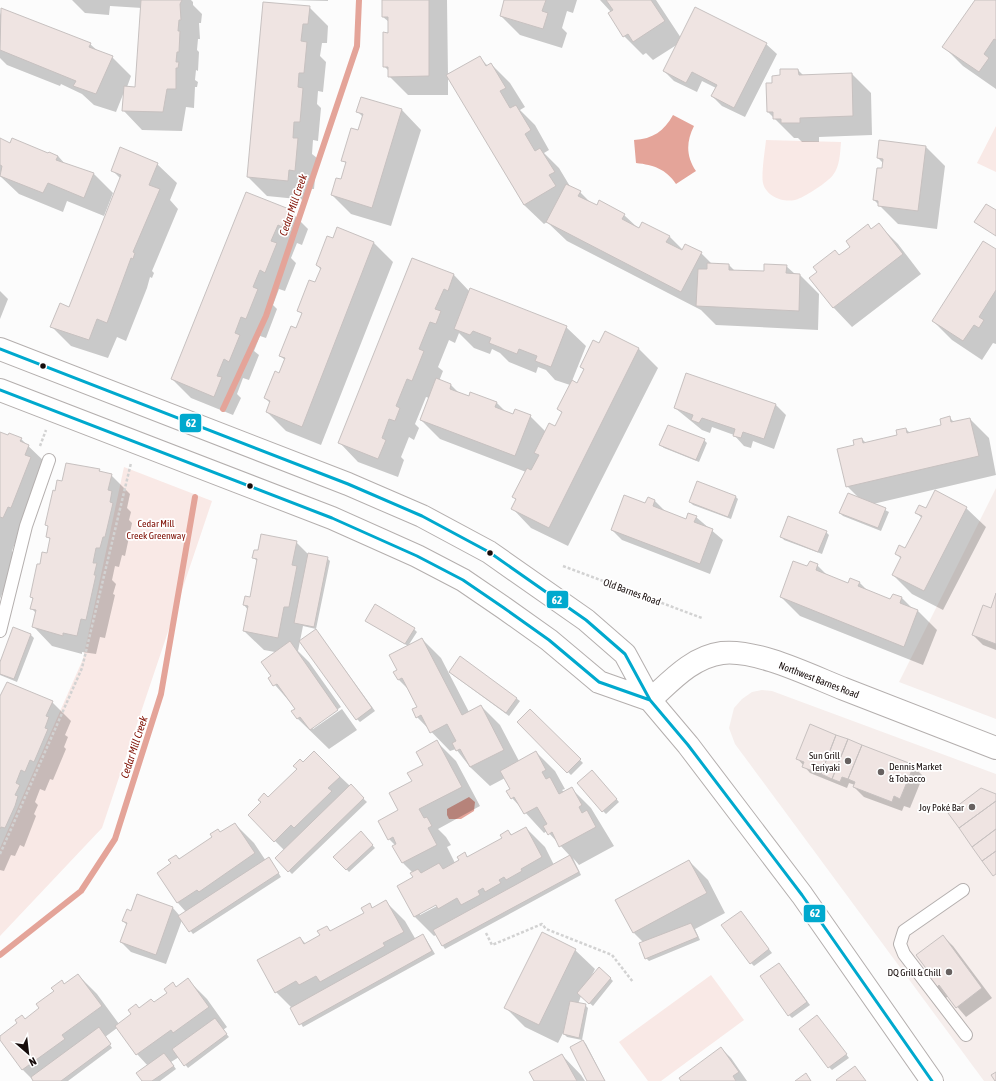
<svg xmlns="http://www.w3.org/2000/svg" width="996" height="1081" viewBox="0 0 996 1081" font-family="'Asap Condensed',sans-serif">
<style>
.built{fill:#f6eeec}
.green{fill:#f9e9e6}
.water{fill:#e4a499}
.shadow{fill:#0003;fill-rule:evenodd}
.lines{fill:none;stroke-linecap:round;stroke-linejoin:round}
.stream{stroke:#e4a499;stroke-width:6}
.building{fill:#efe4e2;stroke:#c7c1c0}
.service-casing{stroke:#b4afae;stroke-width:14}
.tertiary-casing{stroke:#b4afae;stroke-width:24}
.secondary-casing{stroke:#b4afae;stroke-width:24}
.path{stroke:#d2d2d2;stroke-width:2.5;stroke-dasharray:3 2;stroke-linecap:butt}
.service{stroke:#fff;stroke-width:12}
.tertiary{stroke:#fff;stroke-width:22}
.secondary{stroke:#fff;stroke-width:22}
.bus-1-casing{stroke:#fff;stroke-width:6}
.bus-1{stroke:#00a9ce;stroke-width:3}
.bus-dot{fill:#170d0c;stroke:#fff;stroke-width:1.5}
.poi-dot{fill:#676160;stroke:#fff;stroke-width:1.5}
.labels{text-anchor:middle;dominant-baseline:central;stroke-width:3.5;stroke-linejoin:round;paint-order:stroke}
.park-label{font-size:10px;fill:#7d0c01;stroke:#fff}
.street-label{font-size:10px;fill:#170d0c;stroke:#fff}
.poi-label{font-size:10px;fill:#170d0c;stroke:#fff;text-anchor:end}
.water-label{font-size:11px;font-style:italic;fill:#811205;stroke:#fff}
.line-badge{stroke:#fff;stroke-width:1.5}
.badge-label{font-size:11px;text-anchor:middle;font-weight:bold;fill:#fff}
</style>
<rect width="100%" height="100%" fill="#fcfcfc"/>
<path class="built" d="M996 488V719L899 682Z
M762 690 772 691 996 774V1081H984L735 744 729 728 734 708 742 699 752 692Z"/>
<path class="green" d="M996 126V172L977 163Z
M766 140 841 142C840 153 840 166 833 175 828 182 806 196 798 199 786 204 766 197 763 183 761 175 765 150 766 140Z
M124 467 212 501 102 828 0 936V848L83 659Z
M711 975 744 1020 661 1081H648L619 1042Z"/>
<path class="water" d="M673 115 694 126C686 142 686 156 696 171L676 184C666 169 654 165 636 163L634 140C653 139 664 131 673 115Z
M469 797 475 802 474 811 461 819H449L447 815V809Z"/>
<path class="shadow" d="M72 0H191L193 2V5L202 14 201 23H199L200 39H198L197 50 199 52 198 71 196 70 195 80 198 82 197 87H195L194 108 186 107 182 131 142 130 123 110 124 92 116 112 94 105 82 94 61 84 60 86 7 65 0 58V15L2 10 90 44 99 52 112 57 131 76 127 87 136 88 142 8 110 6 109 15 85 13Z
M286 0H328V1Z
M383 0H447L448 76 479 57 488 66 491 64 510 83 525 107 520 110 535 125 549 150 544 153 559 168 571 188 580 192 591 203 624 215 638 228 669 236 683 250 701 253 712 264 729 265 735 271 765 272 786 266 795 274 800 275 819 294 818 330 716 325 701 310 567 241 547 222 544 224 524 205 448 76V95H408L389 76V71L384 66 389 22 383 17Z
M505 0H577L573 13 567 11 562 28 567 33 562 48 520 35 501 16Z
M600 0H656L681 38 766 44 777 54 745 117 722 106 712 96 716 88 702 81 697 92 674 81 664 71 678 44 653 60 646 53 643 55 624 36 611 12Z
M977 0H996V89L963 66 944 47Z
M264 3 309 7 328 26 327 43H322L320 56 326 62 323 92 318 91 317 104 321 108 318 141 313 140 312 154 317 158 314 189H308L307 200 267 196 248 177Z
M798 70 804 76 852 74 871 93 872 135 819 137V142H802L798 138H794L768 112 781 76Z
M362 98 402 110 421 130 391 226 351 214 332 195 342 181 347 164 342 160 359 131 363 117 358 112Z
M0 139 11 144 58 156 66 165 94 174 113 193 104 216 67 201 63 212 19 194 0 176Z
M926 147 945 166 937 229 898 224 874 200 884 164 878 158Z
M157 164 177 183 170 200 178 209 152 271 154 273 152 278 150 277 147 288 126 341 117 337 108 358 71 346 52 327 70 308 121 179 112 170Z
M247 193 289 210 308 229 302 245 297 243 291 258 296 263 285 291 279 289 273 305 277 309 266 338 260 336 254 351 259 355 249 380 243 378 237 394 241 398 233 415 191 398 172 379Z
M879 225 898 244 921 274 852 327 833 307 840 256Z
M338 229 374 243 393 262 321 445 286 431 267 412 270 403 265 398 280 374 285 360 280 356 296 329 302 314 299 310 316 284 321 270 317 265 333 239Z
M996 250V344L993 343 982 360 952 340 933 321Z
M413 259 454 275 470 292 566 327 586 346 572 381 577 384 584 370 581 367 600 344 638 348 658 368 568 546 531 528 512 508 516 500 513 496 526 472 440 439 421 420 429 398 426 397 415 424 419 428 414 440 409 437 401 457 404 460 398 477 358 462 339 442ZM459 333 474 348 490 354 492 349 500 353 509 362 536 373 538 367 546 370 555 380 570 385 558 409 562 413 555 427 546 432 530 416 514 415 506 412 497 403 471 393 469 398 460 394 451 385 439 381 443 371 438 367 449 340 455 343Z
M0 291 8 299 0 319Z
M776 405 786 415 774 449 753 441 751 448 744 446 734 435 712 427 710 433 702 430 675 408Z
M949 417 954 422 970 419 989 438 996 475 873 504 889 512 881 531 843 516 840 513 859 498 847 486 855 446 862 439 866 443 899 436 906 429 910 433 942 426Z
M0 433 21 439 48 465 45 472 50 477 31 527 18 535 12 551 14 553 10 563 12 565 10 575 0 599Z
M704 440 707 443 699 462 664 448 660 445Z
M99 470 102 473 111 475 130 494 127 508 131 512 129 520 132 523 125 556 122 555 119 567 115 566 112 580 116 584 113 594 115 595 105 638 100 637 96 654 82 652V654L52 646 33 626 36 613 31 608 33 599 31 597 41 565 48 554 51 540 47 536 49 527 46 525 56 492 63 482Z
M735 496 738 499 731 519 693 505 690 502Z
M655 501 665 511 686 520 696 517 723 540 710 574 622 540 612 530 646 505Z
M966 508 986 527 943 610 912 594 893 575 901 559 896 553 906 550 922 518 916 513 926 510Z
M826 532 829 535 822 554 784 540 781 536Z
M296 542 308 554 327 558 330 561 316 629 303 626 298 651 309 662 341 707 312 727 313 729 342 709 357 730 329 749 298 719 293 712 296 709 269 678 272 676 275 652 264 650 244 631 248 610 244 605 245 598H251L258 562 253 557Z
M817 565 828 576 849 584 859 582 869 592 891 600 902 598 913 609 918 611 937 630 923 665 800 616 781 597 808 568Z
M996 596V650L983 645 973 635 991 609Z
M366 621 414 629 417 632 408 646 422 639 441 658 469 712 481 706 500 725 519 761 536 752 555 771 565 789 562 790 564 792 571 788 591 808 614 846 579 865 573 858 581 875 445 949 436 935 434 936 415 917 398 886 414 878 413 873 403 863 394 846 395 845 389 839 413 781 437 742 456 761 480 806 438 829 446 837 451 845 447 847 455 863 460 861 465 854 469 858 504 838 508 831 512 835 526 828 545 847 554 865 570 856 547 831 544 833 512 798 511 789 505 778 490 786 470 767 456 749 450 751 417 717 418 707 409 690 399 680 395 672 398 670 408 646ZM440 902 441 904 420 915V913Z
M14 629 31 635 34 638 17 682 0 675V665Z
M319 634 375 711 360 722 357 719Z
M460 657 520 701 509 716 453 675Z
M0 697 52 702 71 721 65 735 68 737 64 747 66 749 53 780 50 779 45 791 40 789 35 802 38 805 34 814 36 816 24 847 20 845 15 856 11 855 4 871 0 870Z
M530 710 583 763 571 775 518 722Z
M314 752 367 802 292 874 276 858 284 850 249 815 268 799Z
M797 758 913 766 923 776 910 808 904 806 902 811 864 797 854 787 855 785 849 783 847 788 810 773Z
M595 774 619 802 606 814 603 811Z
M235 824 254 843 266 861 272 862 281 877 193 934 182 920 166 964 131 952 121 942 127 925 123 921 132 912 138 895 173 908 180 916 186 912 178 903 158 873 172 864 176 856 180 859Z
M361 833 375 848 349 872 335 857Z
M689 861 708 880 725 913 695 929 700 940 649 961 646 958 644 943 634 933 616 900Z
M386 902 405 921 416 940 423 936 426 939 435 954 303 1027 292 1008 276 992 300 938 306 944 321 936 327 927 331 932 365 913 370 905 374 909Z
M744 915 772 953 754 966 751 963Z
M943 936 953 946 992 998 966 1017 948 996 946 998 936 988 930 971Z
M575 950 595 969 591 977 610 978 613 981 593 1006 581 996 578 1004 585 1005 588 1008 582 1040 567 1037 563 1033 558 1043 525 1027 506 1008Z
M782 967 810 1005 792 1018 789 1015Z
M78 975 97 994 119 1024 139 1009 154 1003 188 980 207 999 227 1027 223 1030 229 1037 188 1068 179 1057 171 1062 176 1069 160 1081H143L148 1066 137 1054 117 1028 105 1037 112 1048 68 1081H34L23 1070 0 1038 41 1008Z
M817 1016 849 1058 832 1070 829 1067Z
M583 1041 586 1044 605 1081H589Z
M721 1048 731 1058 747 1081H682Z
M562 1055 581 1075 585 1081H535Z"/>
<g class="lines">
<path class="stream" d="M223 409 266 316 357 46 359 0
M0 955 81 891 115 839 161 694 195 497"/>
</g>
<path class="building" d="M141 0H182L180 4 181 20H179L178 31H180L179 52H177L176 62H179L178 68H176V89H167L163 112 122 111 124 86 135 87Z
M382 0H429V76L388 77V67H383V32L388 33V17H382Z
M504 0H546L542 11 548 13 543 29 500 16Z
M606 0H651L665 21 633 42 628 34 623 37 608 13 613 10Z
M975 0H996V40L994 39 984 54 989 58 979 72 942 47Z
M263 2 310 6 308 24H303L301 41 307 42 304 73H299L298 87 303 88 300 122H294L293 138H298L295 171 289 170 288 181 247 177Z
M695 7 767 43 734 108 711 96 717 85 692 72 686 83 663 71Z
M1 8 91 43 89 47 113 56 96 94 73 86 76 81 0 50Z
M480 56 486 66 491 63 506 88 500 91 510 108 516 105 531 130 525 134 535 151 540 148 555 172 549 175 556 186 524 205 446 75Z
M780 69H798L799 75 852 73 853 116 800 118V123H781V119H773V112H767L766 83H772V76L780 75Z
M361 97 402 109 372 208 331 195 336 178 341 179 346 162 341 161 351 128 358 130 363 114 356 112Z
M0 138 10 143 12 138 48 153 49 152 58 156 56 160 94 173 84 198 48 183 43 193 0 176 2 166 0 165Z
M879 140 926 146 918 211 878 206V201L873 200 877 168H882L883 159 877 158Z
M120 147 158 163 149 185 160 189 133 252 135 253 133 259 131 258 107 323 97 319 89 340 50 327 60 303 69 307 121 175 111 171Z
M566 184 581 191 578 196 597 205 599 200 625 214 622 219 639 228 642 222 670 236 666 242 682 250 685 244 702 252 681 292 546 222Z
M246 192 289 209 282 227 278 225 271 241 277 243 265 273 260 270 253 287 258 289 246 319 241 317 235 333 240 335 229 362 224 359 217 376 222 377 214 397 171 379Z
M986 204 996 210V236L974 222Z
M879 223 903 254 833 308 809 278 817 272 813 267 835 250 839 255 850 247 846 241 868 224 871 229Z
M337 227 374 242 302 427 266 412 270 401 264 398 275 371 279 373 285 358 279 356 291 326 296 328 302 313 297 311 309 280 315 282 321 268 316 265 327 236 333 238Z
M983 241 996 249V290L979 317 984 320 979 328 974 325 963 341 932 321Z
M412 258 454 274 448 291 444 289 435 309 441 311 436 324 430 322 419 349 424 351 412 381 407 379 396 406 400 408 395 421 389 419 382 438 386 440 378 459 338 443Z
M707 263 729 264V270L764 271V264L787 265 786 273 800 274 799 311 696 306 698 269H707Z
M470 288 567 326 551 367 535 361 537 356 519 349 517 354 489 343 491 338 473 331 470 335 454 329Z
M605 331 639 348 549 528 511 509 516 499 512 497 527 468 531 470 539 455 534 453 549 423 555 426 562 412 557 409 572 380 577 383 584 369 580 367 593 340 599 343Z
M686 373 776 404 764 439 743 432 741 438 733 436 735 429 702 418 699 423 691 420 693 415 674 408Z
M436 378 451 384 450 389 469 396 470 392 497 402 495 407 513 414 515 409 531 415 515 456 420 420Z
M950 416 951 422 970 418 979 456 846 487 837 449 854 445 853 440 862 438 863 443 897 435 896 430 906 428 907 433 941 425 940 419Z
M668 425 705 439 696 460 659 445Z
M0 432 8 435 9 433 22 438 20 441 29 445 25 455 31 457 11 508 8 507 3 518 0 517Z
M66 463 100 469 99 471 112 474 108 490 112 491 110 502 113 503 105 537H103L100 548H96L93 563H97L94 575H96L86 620 81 619 77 636 63 633V636L32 627 36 610 30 609 33 598 30 597 37 564H40L42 552 47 553 50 538 46 537 48 526 45 525 53 490 55 491 57 480 62 481Z
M697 481 736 496 728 517 689 502Z
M935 490 967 507 924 591 892 575 901 557 895 554 899 545 905 548 922 516 915 513 919 505 926 508Z
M848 493 886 508 878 528 839 513Z
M624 495 645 503 648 497 655 500 653 506 686 519 688 513 697 516 694 522 713 529 700 564 611 530Z
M788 516 827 531 818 552 780 537Z
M261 534 297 541 292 565 297 566 289 607H284L278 638 243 631 248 606 243 605 245 596 250 597 257 559 252 558 254 550H258Z
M308 553 328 557 314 627 294 623Z
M793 561 807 566 810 561 818 564 816 570 848 583 850 578 860 582 858 586 890 599 893 594 902 597 900 603 918 610 904 647 780 597Z
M996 593V644L972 635 983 605 991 608Z
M375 604 415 628 405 644 365 621Z
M13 627 31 634 14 679 0 674V662Z
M316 629 372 708 356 720 299 641Z
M422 638 462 715 481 705 504 750 470 767 460 749 456 751 452 743 456 741 447 724 430 733 421 715 416 718 412 709 417 707 402 678 398 680 393 672 397 670 389 655Z
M290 641 338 710 310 730 300 717 297 719 291 711 295 709 277 684 273 686 268 678 271 676 261 662Z
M460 656 517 698 506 713 449 672Z
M7 682 53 701 46 716 49 717 45 728 48 729 34 762 30 760 25 772 21 770 16 783 20 785 15 795 18 796 15 806 5 828 1 827 0 829V696Z
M530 709 581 759 567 773 517 722Z
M810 724 836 735 821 774 802 767 804 762 796 759Z
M836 735 848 739 832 779 821 774Z
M848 739 862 745 848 779 842 777 840 782 832 779Z
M437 740 462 787 419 809 424 818 427 817 432 826 428 828 437 845 402 863 392 846 396 844 393 837 388 840 378 821 398 810 389 793 412 781 407 773 423 765 416 752Z
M862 745 914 765 900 799 894 796 892 802 853 787 855 782 848 779Z
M314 751 340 777 328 788 332 791 294 828 291 825 274 842 248 815 261 802 258 800 264 793 268 797 297 769 293 766 300 759 303 762Z
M536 751 546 770 542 772 546 779 550 777 559 794 572 787 582 805 579 807 582 813 587 810 596 827 559 847 552 832 548 835 543 826 547 824 537 807 524 814 514 797 511 799 506 791 510 789 500 771Z
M592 770 617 799 602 812 577 783Z
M351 784 364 798 288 872 275 858Z
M981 788 996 794V801L959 828 948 813Z
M996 801V829L972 847 959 828Z
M235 823 255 853 199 892 197 890 177 903 157 873 171 863 168 860 176 855 179 859 212 837 210 834 218 829 220 832Z
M526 827 542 857 521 869 522 871 506 880 504 877 499 880 501 883 485 892 483 888 478 891 480 895 461 905 457 898 438 909 436 905 414 917 397 886 413 877 410 873 418 869 421 873 439 863 443 869 459 860 457 857 465 852 467 857 502 838 500 835 508 830 511 835Z
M996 829V851L982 861 972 847Z
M361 831 373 845 346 870 333 857Z
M996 851V874L993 876 982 861Z
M570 855 579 872 442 946 433 930Z
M269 857 279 873 189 932 178 916Z
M689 860 707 893 633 933 615 900Z
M137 894 173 907 156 955 120 942 127 923 122 921 127 909 131 911Z
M386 900 404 932 383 943 385 946 320 982 316 976 299 985 296 981 275 993 257 960 300 937 304 944 320 935 317 931 327 926 330 931 364 913 361 908 370 903 372 908Z
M741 911 769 949 750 964 721 925Z
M691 923 698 937 645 959 639 943Z
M542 932 576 949 539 1025 504 1008Z
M423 934 432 951 299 1025 290 1008Z
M943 935 982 988 956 1008 939 985 935 989 926 973 928 971 916 955Z
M779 963 807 1002 788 1016 760 976Z
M599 967 611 978 589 1004 577 993Z
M78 974 102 1006 62 1035 65 1039 22 1070 0 1040V1036L17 1023 15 1020 22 1015 25 1019 39 1008 36 1004 54 991 51 988 62 980 64 984Z
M188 978 209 1007 173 1033 171 1030 136 1055 115 1026 131 1014 128 1010 136 1004 139 1008 151 999 154 1002 167 993 164 989 173 982 176 987Z
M570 1001 586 1004 579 1038 563 1034Z
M817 1015 847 1054 828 1068 799 1029Z
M215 1018 227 1034 184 1066 172 1049Z
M99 1027 111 1044 61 1081H33L31 1077Z
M583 1040 605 1081H587L570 1047Z
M721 1047 739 1072 733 1076 736 1081H681L679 1078Z
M164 1053 174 1066 152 1081H142L136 1073Z
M562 1054 577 1081H534L529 1072Z
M855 1066 866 1081H837L836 1080Z
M996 1072V1081H995L991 1075Z
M806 1073 811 1081H795Z"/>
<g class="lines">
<defs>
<path id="service" d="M0 631 26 526 49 460
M963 890 904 931 900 944 904 954 966 1035"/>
<path id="tertiary" d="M650 700C671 681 692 657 722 653 757 649 811 676 844 689 894 708 945 728 996 748"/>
<path id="secondary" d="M0 349 348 484 422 516 489 552 586 620 625 654 650 700 688 745 802 895 932 1081
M0 390 332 518 417 556 463 580 504 608 549 640 599 682 650 700"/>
</defs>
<use href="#service" class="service-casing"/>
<use href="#tertiary" class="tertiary-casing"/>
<use href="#secondary" class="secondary-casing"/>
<path class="path" d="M40 446 46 430
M563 566 702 618
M0 854 82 668 131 463
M486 933 492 945 542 924 546 929 612 955 633 982"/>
<use href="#service" class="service"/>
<use href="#tertiary" class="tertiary"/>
<use href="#secondary" class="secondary"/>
<defs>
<path id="bus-1" d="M0 349 348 484 422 516 489 552 586 620 625 654 650 700 688 745 802 895 932 1081
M0 390 332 518 417 556 463 580 504 608 549 640 599 682 650 700 661 713"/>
</defs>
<use href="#bus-1" class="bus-1-casing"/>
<use href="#bus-1" class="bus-1"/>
</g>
<g class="bus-dot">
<circle cx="43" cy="366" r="3.5"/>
<circle cx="250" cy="486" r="3.5"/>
<circle cx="490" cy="553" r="3.5"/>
</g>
<g class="poi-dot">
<circle cx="848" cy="761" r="4"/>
<circle cx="881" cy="772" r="4"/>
<circle cx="972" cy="807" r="4"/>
<circle cx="949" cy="972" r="4"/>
</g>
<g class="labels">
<g class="park-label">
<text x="156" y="523">Cedar Mill<tspan x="156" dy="12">Creek Greenway</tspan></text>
</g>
<g class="street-label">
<text transform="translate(632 592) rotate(20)">Old Barnes Road</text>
<text transform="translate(819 680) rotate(21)">Northwest Barnes Road</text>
</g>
<g class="poi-label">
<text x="840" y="755">Sun Grill<tspan x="840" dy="12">Teriyaki</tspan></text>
<text x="889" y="766" text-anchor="start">Dennis Market<tspan x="889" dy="12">&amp; Tobacco</tspan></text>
<text x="964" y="807">Joy Poké Bar</text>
<text x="941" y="972">DQ Grill &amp; Chill</text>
</g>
<g class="water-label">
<text transform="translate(293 205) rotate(-71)">Cedar Mill Creek</text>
<text transform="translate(134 747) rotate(-72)">Cedar Mill Creek</text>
</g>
</g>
<g class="line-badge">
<rect x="179" y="413" width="23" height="20" rx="4" fill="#00a9ce"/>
<rect x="546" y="590" width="23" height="19" rx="4" fill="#00a9ce"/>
<rect x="803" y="904" width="23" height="19" rx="4" fill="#00a9ce"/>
</g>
<g class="badge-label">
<text x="191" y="427">62</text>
<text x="557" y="604">62</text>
<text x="815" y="917">62</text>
</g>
<g transform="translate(28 1053) rotate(152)" stroke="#ffffff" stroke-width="3" paint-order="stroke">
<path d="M0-3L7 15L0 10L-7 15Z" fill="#170d0c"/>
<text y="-6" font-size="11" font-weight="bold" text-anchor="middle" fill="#170d0c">N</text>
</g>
</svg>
